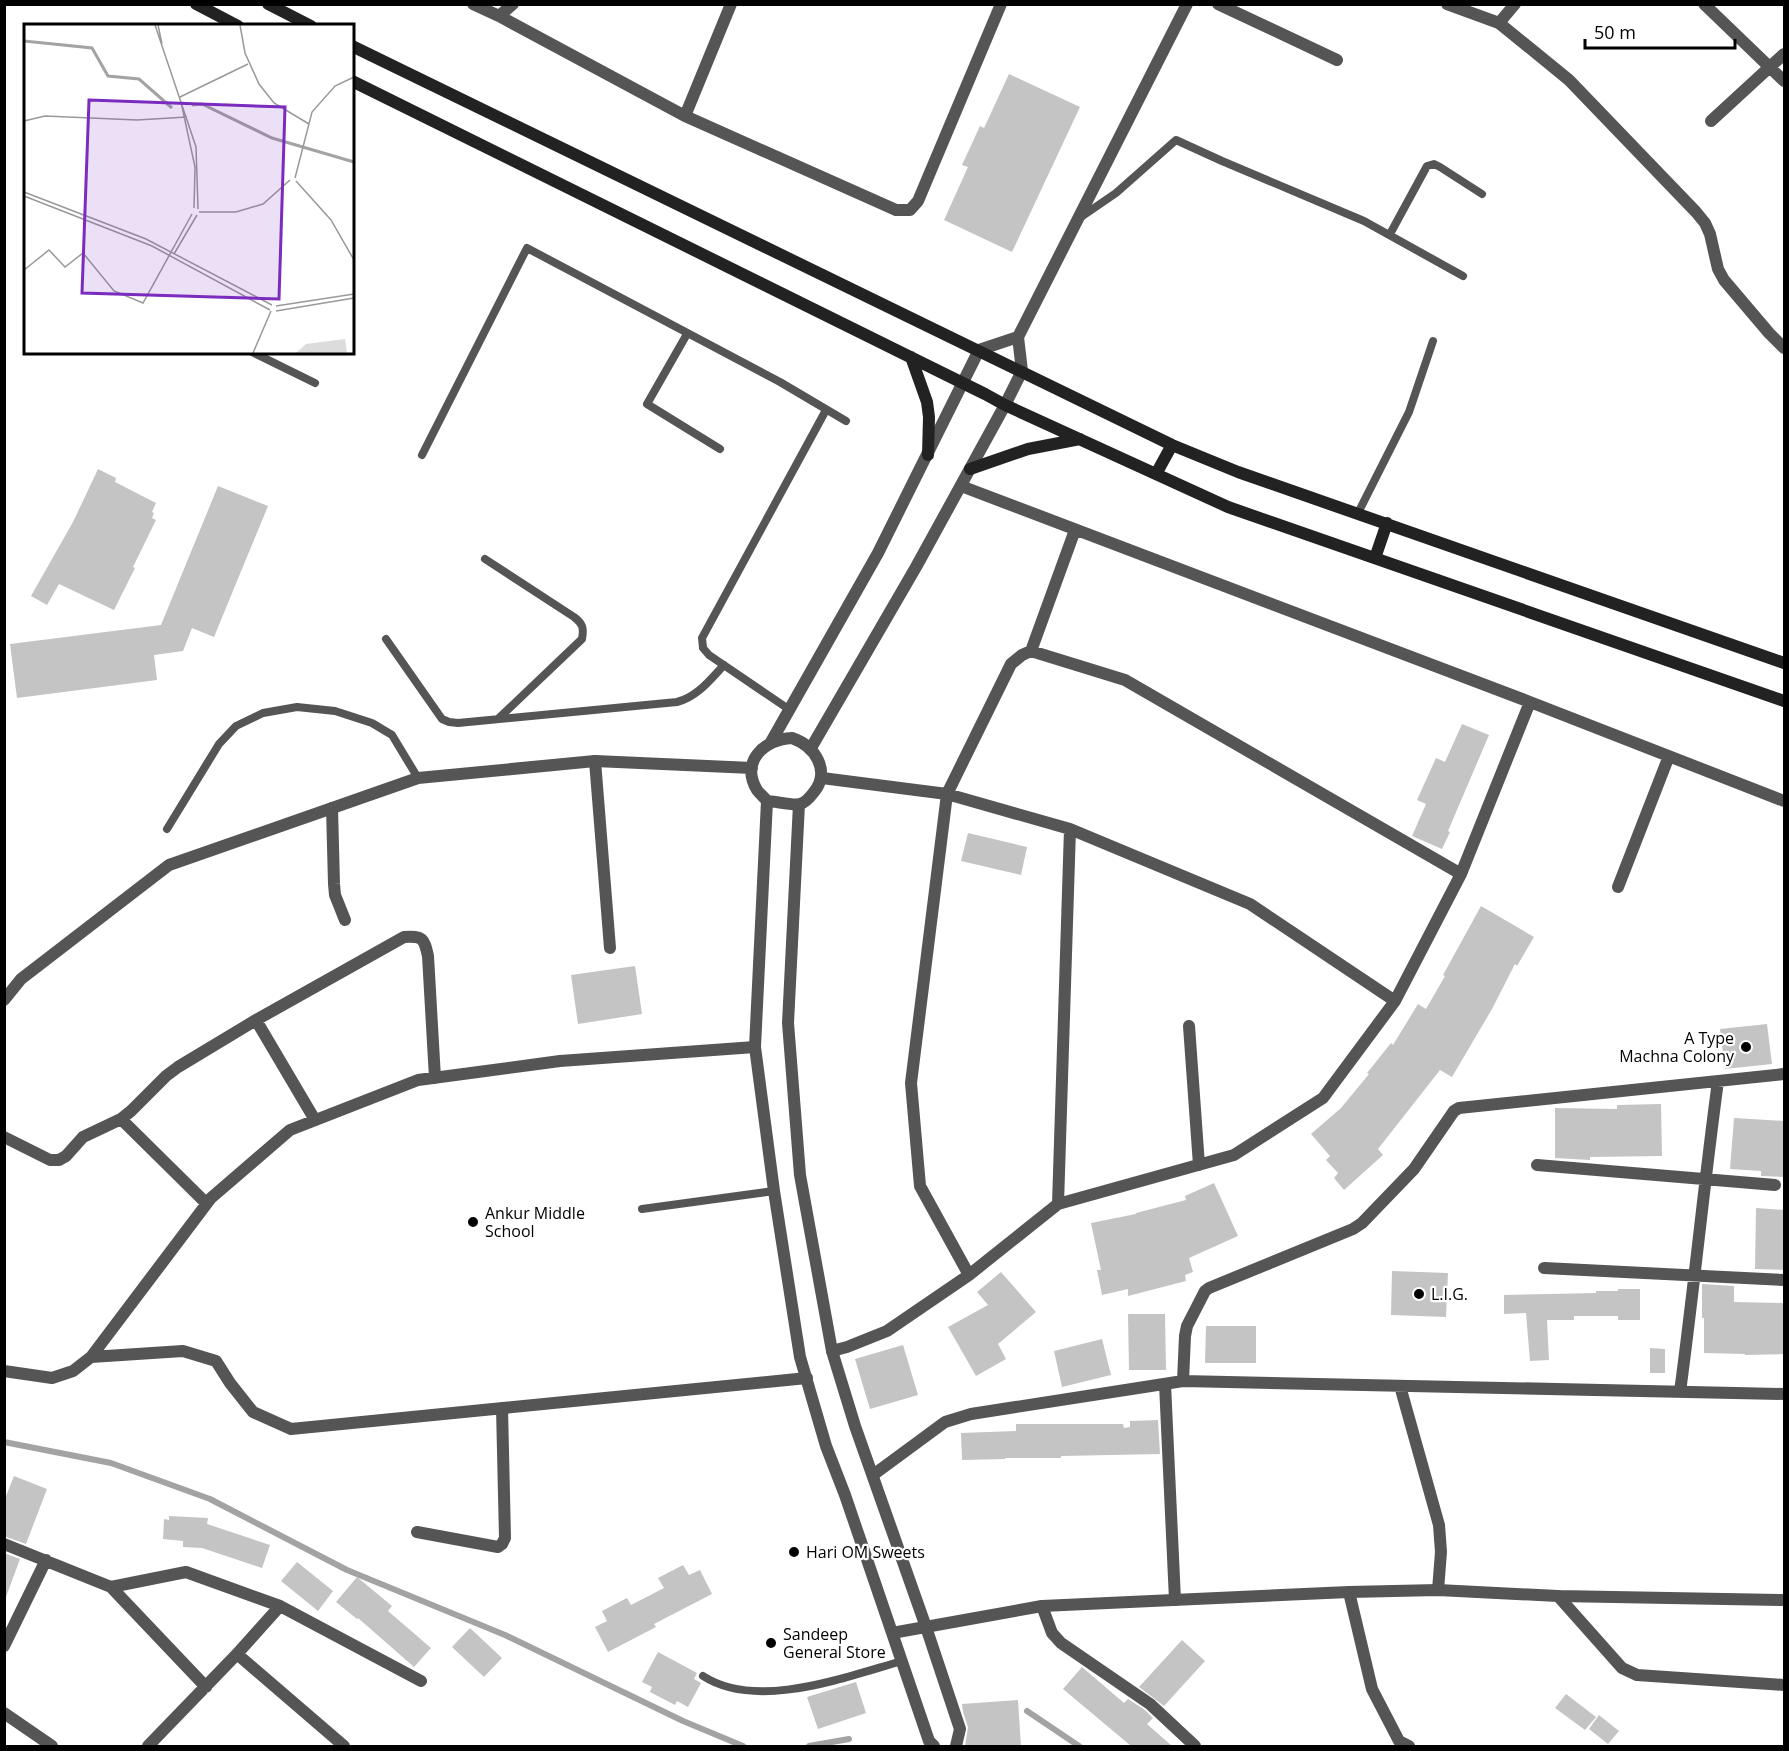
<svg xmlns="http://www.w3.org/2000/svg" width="1789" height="1751" viewBox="0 0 1789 1751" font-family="'Open Sans',sans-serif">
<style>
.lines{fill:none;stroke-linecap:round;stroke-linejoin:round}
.stream{stroke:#a3a3a3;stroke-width:6}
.building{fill:#c4c4c4}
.service{stroke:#555;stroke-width:8}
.minor{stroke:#555;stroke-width:12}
.tertiary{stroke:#555;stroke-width:12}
.secondary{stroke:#222;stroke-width:12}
.poi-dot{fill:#000;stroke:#fff;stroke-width:2}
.labels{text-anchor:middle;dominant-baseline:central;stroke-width:4.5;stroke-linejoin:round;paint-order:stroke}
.poi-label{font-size:16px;fill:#000;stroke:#fff;text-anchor:start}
.inset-river{fill:none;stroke:#a3a3a3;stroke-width:3}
.inset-road{fill:none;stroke:#999;stroke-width:1.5}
.view{fill:#7b2cbf;fill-opacity:0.15;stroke:#7b2cbf;stroke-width:3}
.inset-edge{fill:none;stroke:#000;stroke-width:3}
</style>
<rect width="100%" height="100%" fill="#fff"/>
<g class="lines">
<path class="stream" d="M4 1442 111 1463 210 1499 347 1570 505 1635 683 1721 743 1746
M1027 1711 1079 1746
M809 1746 849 1739"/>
</g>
<path class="building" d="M1009 74 1080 107 1012 252 944 220 968 167 962 165 980 126 984 128Z
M98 469 116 478 115 482 156 503 152 512 154 513 152 518 156 520 133 567 135 568 114 610 59 584 47 605 31 596 73 522Z
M218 486 268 506 214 637 192 628 183 651 154 655 157 680 17 698 10 644 161 625Z
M1462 724 1489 735 1448 831 1450 832 1442 849 1412 836 1426 804 1417 800 1436 758 1445 762Z
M968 833 1027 847 1021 875 961 861Z
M1481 906 1534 937 1517 966 1515 964 1492 1009 1452 1077 1440 1070 1378 1149 1383 1155 1344 1190 1334 1178 1338 1173 1326 1160 1330 1156 1311 1134 1341 1108 1369 1074 1367 1073 1391 1043 1393 1045 1418 1004 1426 1009 1445 976 1443 975Z
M635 966 642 1014 578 1024 571 975Z
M1767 1024 1772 1064 1725 1069 1720 1029Z
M1661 1104 1662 1156 1590 1157V1160L1555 1158V1108L1617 1109V1105Z
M1734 1118 1785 1121V1177L1761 1176V1171L1730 1169Z
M1214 1183 1238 1236 1189 1258 1193 1272 1185 1275 1186 1281 1128 1296V1289L1102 1295 1097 1270H1101L1091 1223 1136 1214V1213L1186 1200 1185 1196Z
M1756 1208 1785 1210V1270L1755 1269Z
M1392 1271 1448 1273 1446 1317 1391 1315Z
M1001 1272 1036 1312 998 1344 1006 1359 976 1376 948 1327 988 1305 977 1292Z
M1702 1284 1734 1286V1302L1785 1303V1354L1745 1355V1354L1704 1353V1318H1702Z
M1618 1289H1640V1320H1618V1316H1574V1320H1547L1549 1360 1530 1361 1526 1313 1504 1314V1295L1596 1293V1291H1618Z
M1128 1314H1165L1166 1370H1129Z
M1206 1326H1256V1363H1205Z
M1102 1339 1111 1375 1062 1387 1054 1351Z
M903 1345 918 1395 870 1409 855 1359Z
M1650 1348 1665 1349V1373H1650Z
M1158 1420 1160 1454 1061 1456V1458H1005V1459L962 1460 961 1433 1016 1431V1424H1123L1124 1428 1130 1427V1421Z
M14 1476 47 1489 26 1544 4 1536V1501Z
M169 1516 208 1518 207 1524 270 1545 262 1568 202 1548 183 1547V1541L163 1539 164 1519 169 1520Z
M4 1553 20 1559 6 1597H4Z
M297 1562 333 1591 318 1611 281 1581Z
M683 1565 689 1575 700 1570 712 1594 654 1624 656 1627 608 1652 595 1627 607 1621 602 1611 627 1598 631 1605 664 1588 658 1578Z
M357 1577 392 1606 388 1611 431 1648 414 1667 358 1618 357 1619 336 1602Z
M470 1628 502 1658 484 1677 452 1647Z
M1182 1640 1205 1661 1164 1706 1139 1687Z
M658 1652 697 1673 694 1679 701 1683 688 1707 677 1701 675 1705 650 1692 652 1687 642 1682Z
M1082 1667 1124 1703 1128 1699 1145 1710 1153 1718 1147 1724 1172 1746H1131L1063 1689Z
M856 1682 866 1713 818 1729 807 1697Z
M1566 1694 1596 1717 1585 1730 1555 1708Z
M1018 1700 1021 1746H965L968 1727 963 1712 962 1704Z
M1599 1715 1619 1731 1608 1744 1589 1729Z"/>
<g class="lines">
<path class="service" d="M1081 217 1116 193 1176 140 1222 161 1364 221 1463 276
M1390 234 1427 166 1434 164 1440 167 1482 194
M687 334 647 404 720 449
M252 352 315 383
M422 455 527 248 780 382 846 421
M1358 513 1409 412 1433 341
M485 559 574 617C583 624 584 628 582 639L498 719
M386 639 442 719 449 722 458 723 677 702C697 697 710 680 724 665
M790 710 709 655 703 648 702 638 826 410
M167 829 219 744 236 726 263 713 297 707 335 711 372 723 392 735 418 778
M642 1209 774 1191
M703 1676C757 1711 845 1677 902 1661"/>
<path class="minor" d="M473 4 499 16 685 116 896 210H910L918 201 1001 4
M1218 4 1337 60
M1704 4 1784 81
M499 16 513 4
M1499 23 1515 4
M685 116 731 4
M1711 121 1784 54
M961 486 1530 702 1784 801
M1031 651 1075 530
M595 761 610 948
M822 778 947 794 1070 829 1250 904 1395 1001
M332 808 334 884 335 895 345 920
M1618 887 1669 756
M256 1020 315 1120
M1189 1026 1199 1165
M121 1119 206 1203
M4 1137 50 1160H59L66 1156 83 1137 121 1119 131 1111 166 1076 178 1067 256 1020 404 937C423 936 424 938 428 956L435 1078
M1537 1165 1775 1185
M1058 1204 1070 829
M1544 1268 1784 1280
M969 1275 920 1186 911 1083 947 794 1011 664 1022 655 1031 651 1125 680 1461 874
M832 1351 847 1347 887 1331 969 1275 1058 1204 1234 1155 1323 1098 1395 1001 1461 874 1530 702
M91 1357 183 1351 216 1361 230 1383 253 1412 291 1429 807 1378
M4 1371 52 1378 73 1371 91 1357 211 1198 290 1130 418 1080 560 1061 755 1047
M1183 1381 1185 1336 1187 1326 1205 1291 1209 1288 1353 1229 1362 1223 1414 1169 1454 1111 1459 1108 1784 1074
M1165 1384 1175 1600
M1400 1386 1439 1525 1441 1552 1438 1590
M1680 1392C1694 1288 1704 1184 1718 1081
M873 1475 945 1422 971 1414 1183 1381 1784 1394
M417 1532 498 1547 502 1544 505 1538 502 1408
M4 1544 111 1587 206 1687
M111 1587 186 1572 280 1606 421 1681
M1349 1592 1372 1689 1399 1741 1409 1746
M1558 1596 1622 1668 1637 1675 1784 1685
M1042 1606 1052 1633 1061 1643 1150 1704 1195 1746
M4 1646 46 1560
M237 1654 344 1746
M148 1746 237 1654 280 1606"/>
<path class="tertiary" d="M1447 4 1499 23 1569 80 1696 212 1705 223 1710 234 1718 269 1724 280 1769 333 1784 348
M792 738C815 746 831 771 814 792 811 796 805 803 800 804 793 806 775 801 767 801 764 797 760 794 757 790 740 762 764 739 792 738Z
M771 742 878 553 979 350 1018 337
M811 748 916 567 1005 405 1022 371 1018 337 1187 4
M767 801 755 1047 774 1191 800 1357 826 1446 845 1495 929 1741 934 1746
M799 804 788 1023 800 1175 832 1351 855 1426 926 1627 960 1729 956 1746
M4 1000 21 979 169 865 418 778 595 761 752 768
M892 1633 1042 1606 1349 1592 1438 1590 1558 1596 1784 1600
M4 1713 52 1746"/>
<path class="secondary" d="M196 4 238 26
M268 4 311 26
M352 46 1172 445 1238 472 1784 663
M352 81 985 394 1005 405 1228 507 1784 701
M911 357 927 402 929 417 928 455
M970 469 1028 449 1080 439
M1156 474 1172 445
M1375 558 1387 523"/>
</g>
<g class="poi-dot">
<circle cx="1746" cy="1047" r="6"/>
<circle cx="473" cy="1222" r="6"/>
<circle cx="1419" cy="1294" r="6"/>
<circle cx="794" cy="1552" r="6"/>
<circle cx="771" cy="1643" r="6"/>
</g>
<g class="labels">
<g class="poi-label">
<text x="1734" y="1038" text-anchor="end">A Type<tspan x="1734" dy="18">Machna Colony</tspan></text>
<text x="485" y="1213">Ankur Middle<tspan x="485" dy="18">School</tspan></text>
<text x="1431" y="1294">L.I.G.</text>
<text x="806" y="1552">Hari OM Sweets</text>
<text x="783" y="1634">Sandeep<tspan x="783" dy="18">General Store</tspan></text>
</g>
</g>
<g transform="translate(24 24)">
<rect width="330" height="330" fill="#fff"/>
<path d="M321 315 323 329H272L282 320Z" fill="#dcdcdc"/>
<path class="inset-river" d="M0 17 68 24 84 52 115 55 148 84M168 81 178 80 248 114 330 138"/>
<path class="inset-road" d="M131 1 172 123 174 185M134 1 138 20M216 1 221 29 235 60 250 79 285 100M156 73 224 40M157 78 171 143 170 184M0 97 21 92 113 96 163 93M271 154 288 88 311 62 330 53M272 157 307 196 330 236M0 168 122 215 248 281M0 172 128 222 246 286M175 188H212L239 180 266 156M150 230 173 191M0 246 25 226 41 243 59 229 90 267 119 279 168 190M0 263V289M252 282 330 270M252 287 330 274M229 329 247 287"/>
<path class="view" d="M65 76 261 83 255 275 58 269Z"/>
<rect width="330" height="330" class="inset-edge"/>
</g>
<rect width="1789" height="1751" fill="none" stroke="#000000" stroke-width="12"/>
<path d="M1585 39v9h150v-9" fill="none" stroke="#000000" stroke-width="3"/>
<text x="1594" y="39" font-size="18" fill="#000000" stroke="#ffffff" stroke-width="4.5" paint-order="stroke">50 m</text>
</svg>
